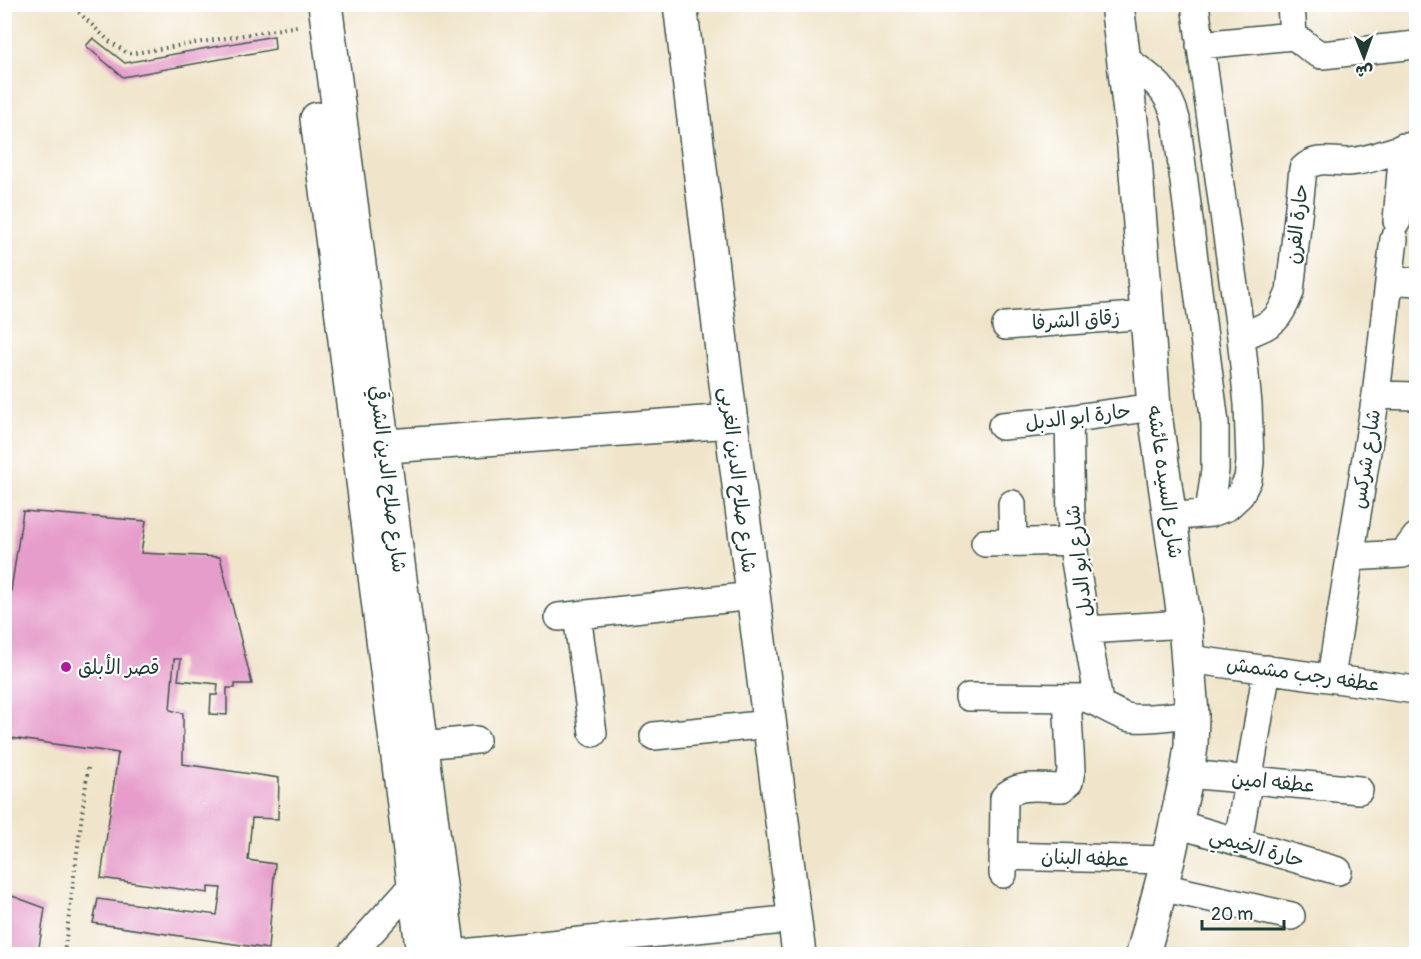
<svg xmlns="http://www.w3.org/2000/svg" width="1421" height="959" viewBox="0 0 1421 959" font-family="Pangolin,'Playpen Sans Arabic',sans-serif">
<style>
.building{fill:#e69dcb}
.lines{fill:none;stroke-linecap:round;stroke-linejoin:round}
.minor-casing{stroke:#3e564a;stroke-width:30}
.major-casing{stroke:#3e564a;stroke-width:36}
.path{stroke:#3e564a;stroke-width:4;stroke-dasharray:1.5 4.5;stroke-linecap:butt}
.minor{stroke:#fff;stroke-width:27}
.major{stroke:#fff;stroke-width:33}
.poi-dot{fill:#b5179e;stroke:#fff;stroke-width:2}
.labels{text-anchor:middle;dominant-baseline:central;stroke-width:4.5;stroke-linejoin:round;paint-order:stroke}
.street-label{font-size:20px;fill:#1f3d34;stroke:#fff}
.poi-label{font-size:20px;fill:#1f3d34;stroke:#fff;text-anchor:start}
</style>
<rect width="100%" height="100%" fill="#fff"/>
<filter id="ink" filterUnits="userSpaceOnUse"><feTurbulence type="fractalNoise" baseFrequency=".0167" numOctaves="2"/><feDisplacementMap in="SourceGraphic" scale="12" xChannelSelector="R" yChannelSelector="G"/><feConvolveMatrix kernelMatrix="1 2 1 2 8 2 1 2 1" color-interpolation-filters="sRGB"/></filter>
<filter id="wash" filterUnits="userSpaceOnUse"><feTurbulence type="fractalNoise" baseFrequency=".008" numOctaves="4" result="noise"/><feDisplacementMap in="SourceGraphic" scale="24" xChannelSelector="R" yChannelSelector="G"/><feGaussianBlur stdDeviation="1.35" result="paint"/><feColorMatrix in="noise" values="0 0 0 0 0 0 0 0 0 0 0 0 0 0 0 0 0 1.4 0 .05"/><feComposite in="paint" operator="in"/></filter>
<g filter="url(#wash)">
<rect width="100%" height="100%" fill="#f0e5ca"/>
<g id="blocks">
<path class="building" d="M274 36 275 49 123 77 86 46 93 38 125 63Z
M23 511 146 521 141 553 220 557 252 684H235V688H227V715L210 714 211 695H217L218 684 178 680 181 659H174L170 710 183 713V764L279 778 278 819 252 818 248 860 275 864 268 949 93 923 98 899 217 915 221 888 208 887V893L101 878 118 753 4 737V595L10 597Z
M4 893 45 908 38 954H4Z"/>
</g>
</g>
<g filter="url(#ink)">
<use href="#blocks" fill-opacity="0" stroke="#3e564a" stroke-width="1.5"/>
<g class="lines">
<defs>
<path id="minor" d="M1291 4 1293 36
M1200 45 1293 36C1305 42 1308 50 1322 55L1416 45
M1125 59C1150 77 1168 87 1176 119L1215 423V470L1209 513
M1397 221 1403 147
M1390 280 1416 282
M1006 326 1147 315
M1241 337C1272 323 1277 325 1290 292L1303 169C1316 156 1331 162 1348 162 1372 161 1393 149 1416 145
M1376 395 1416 396
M1069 419 1071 518 1075 561 1099 702
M1002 426 1046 422 1154 407
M1012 504 1013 542
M1168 517 1211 513 1227 507 1240 495 1248 479 1250 462 1248 404 1241 337 1195 4
M985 543 1073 541
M1350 557 1403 554 1416 537
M577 615 593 733
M559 617 753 596
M1087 630 1185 624
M1189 659 1416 690
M1331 677 1376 395 1394 239
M969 697 1084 698C1100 702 1111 712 1127 717 1140 721 1176 715 1192 714
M654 736 769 724
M422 745 476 740
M1187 774 1359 790
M1177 824 1338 871
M1238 842 1267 669
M1003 856 1168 860
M1003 874 1004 798C1017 782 1043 788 1062 788L1069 782 1071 770 1067 698
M1161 887 1291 916
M351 954 414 884
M453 954 794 919"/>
<path id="major" d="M325 4 449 954
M680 4 726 383 799 954
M1117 4 1134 146 1154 407 1185 624 1192 714 1191 746 1187 774 1168 860 1143 954
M317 119 423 954
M361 448 731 421"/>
</defs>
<use href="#minor" class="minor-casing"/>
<use href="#major" class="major-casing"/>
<path class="path" d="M70 4 109 41 129 54 298 26
M64 954 88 768"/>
<use href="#minor" class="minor"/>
<use href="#major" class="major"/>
</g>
</g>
<circle class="poi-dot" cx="66" cy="667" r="6"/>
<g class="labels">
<g class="street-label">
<text transform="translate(1297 224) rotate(-84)">حارة الفرن</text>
<text transform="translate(1076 320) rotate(-4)">زقاق الشرفا</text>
<text transform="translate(1078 417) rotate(-7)">حارة ابو الدبل</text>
<text transform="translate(1366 459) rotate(-81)">شارع شركس</text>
<text transform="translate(388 479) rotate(83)">شارع صلاح الدين الشرقي</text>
<text transform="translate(738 480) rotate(83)">شارع صلاح الدين الغربى</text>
<text transform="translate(1165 482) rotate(82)">شارع السيده عائشه</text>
<text transform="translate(1079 561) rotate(-97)">شارع ابو الدبل</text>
<text transform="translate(1303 674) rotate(8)">عطفه رجب مشمش</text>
<text transform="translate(1273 782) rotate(5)">عطفه امين</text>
<text transform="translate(1257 848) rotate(16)">حارة الخيمي</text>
<text transform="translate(1085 858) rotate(2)">عطفه البنان</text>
</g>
<g class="poi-label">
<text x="78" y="667">قصر الأبلق</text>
</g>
</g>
<rect width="1421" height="959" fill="none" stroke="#fff" stroke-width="24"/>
<g transform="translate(1364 57) rotate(179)" stroke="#ffffff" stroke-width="4.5" paint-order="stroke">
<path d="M0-4.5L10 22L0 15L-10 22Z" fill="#1f3d34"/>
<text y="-9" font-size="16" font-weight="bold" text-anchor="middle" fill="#1f3d34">ش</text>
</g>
<path d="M1202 920v9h82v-9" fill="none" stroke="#1f3d34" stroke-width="3"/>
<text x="1211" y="920" font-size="18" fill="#1f3d34" stroke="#ffffff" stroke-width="4.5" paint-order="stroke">20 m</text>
</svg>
